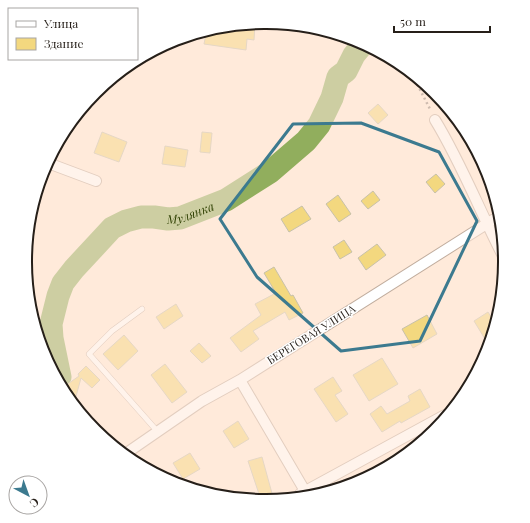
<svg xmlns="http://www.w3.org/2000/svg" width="530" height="523" viewBox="0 0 530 523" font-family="'Playfair Display',serif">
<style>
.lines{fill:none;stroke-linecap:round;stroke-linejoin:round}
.river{stroke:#91ae5d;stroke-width:23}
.building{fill:#f3d87f;stroke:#c7c1aa}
.lane-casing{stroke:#c1ad9e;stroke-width:6}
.street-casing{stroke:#c1ad9e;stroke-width:12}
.path{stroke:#918378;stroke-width:2.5;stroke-dasharray:2 3;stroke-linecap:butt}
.lane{stroke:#fff;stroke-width:5}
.street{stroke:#fff;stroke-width:10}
.marked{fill:none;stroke:#3c7a8f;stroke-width:3;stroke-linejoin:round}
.labels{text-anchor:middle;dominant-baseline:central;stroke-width:3;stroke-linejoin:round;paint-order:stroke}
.street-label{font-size:11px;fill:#261f19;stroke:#fff}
.water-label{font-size:12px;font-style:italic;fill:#2d3f00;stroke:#fff}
.rim{fill:none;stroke:#261f19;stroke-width:2}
</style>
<rect width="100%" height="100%" fill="#ffeada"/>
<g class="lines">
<path class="river" id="s1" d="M60 377 52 338 51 324 58 296 63 283 74 269 112 228 126 221 141 217H154L168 219 180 218 226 200 270 172 306 141 319 125 332 98 338 77 346 71 354 55 363 44"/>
</g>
<path class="building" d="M255 24 254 40 247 39 246 50 204 44 206 34Z
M378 104 388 115 378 124 368 113Z
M102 132 127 142 119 162 94 153Z
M202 132 212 133 210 153 200 152Z
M165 146 188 150 185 167 162 164Z
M436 174 445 184 435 193 426 182Z
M373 191 380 200 368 209 361 201Z
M338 195 351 214 339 222 326 204Z
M302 206 311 219 289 232 281 219Z
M344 240 352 252 340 259 333 247Z
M377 244 386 255 366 270 358 258Z
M274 267 291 296 293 295 303 313 289 320 285 312 253 331 259 339 241 352 230 338 261 315 255 304 276 293 264 273Z
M176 304 183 316 164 329 156 317Z
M488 312 493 320 488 344 474 321Z
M427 315 437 334 413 348 402 329Z
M124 335 138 351 118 370 103 354Z
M199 343 211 356 202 363 190 351Z
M382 358 398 384 369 401 353 375Z
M165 364 187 392 172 403 151 375Z
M86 366 100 380 92 388 81 378 75 400 65 386 79 376 78 374Z
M333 377 342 391 335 395 348 414 336 422 314 389Z
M420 389 430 407 401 423 400 421 382 432 370 414 381 406 387 414 410 401 408 396Z
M238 421 249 439 234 448 223 431Z
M190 453 200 469 183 479 173 463Z
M262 457 273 497 261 500 248 461Z"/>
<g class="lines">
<defs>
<path id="lane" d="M142 309 112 331 89 354 158 432"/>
<path id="street" d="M435 120C462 164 480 212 504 258
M48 163 96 181
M240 380 305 491
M128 452 202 401 240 380 496 218
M300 494 445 415"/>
</defs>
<use href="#lane" class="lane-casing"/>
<use href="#street" class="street-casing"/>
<path class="path" d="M415 80 431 111"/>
<use href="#lane" class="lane"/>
<use href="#street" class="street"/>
</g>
<path d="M0 0H530V523H0ZM361 123 439 152 477 221 420 341 341 351 257 277 220 219 293 124Z" fill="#ffeada" fill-opacity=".55" fill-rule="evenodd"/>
<path class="marked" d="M361 123 439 152 477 221 420 341 341 351 257 277 220 219 293 124Z"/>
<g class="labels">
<g class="street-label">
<text transform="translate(311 334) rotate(-32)">БЕРЕГОВАЯ УЛИЦА</text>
</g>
<g class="water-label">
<text stroke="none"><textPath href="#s1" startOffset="252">Мулянка</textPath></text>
</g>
</g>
<path d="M0 0H530V523H0ZM264 29H266A232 232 0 0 1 498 261V262A232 232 0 0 1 266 494H264A232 232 0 0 1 32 262V261A232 232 0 0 1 264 29Z" fill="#fff" fill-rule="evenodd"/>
<path class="rim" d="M264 29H266A232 232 0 0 1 498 261V262A232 232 0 0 1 266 494H264A232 232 0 0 1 32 262V261A232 232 0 0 1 264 29Z"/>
<rect x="8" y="8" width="130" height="52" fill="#ffffff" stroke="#a8a5a3"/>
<rect x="16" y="21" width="20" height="6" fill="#ffffff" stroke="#a8a5a3"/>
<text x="44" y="28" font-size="12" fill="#261f19">Улица</text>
<rect x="16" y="38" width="20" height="12" fill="#f3d87f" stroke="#a8a5a3"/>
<text x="44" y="48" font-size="12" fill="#261f19">Здание</text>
<g transform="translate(28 495) rotate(139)"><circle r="19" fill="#ffffff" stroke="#a8a5a3"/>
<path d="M0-3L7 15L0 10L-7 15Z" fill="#3c7a8f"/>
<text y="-6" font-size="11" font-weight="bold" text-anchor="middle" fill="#261f19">С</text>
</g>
<path d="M394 26v6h96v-6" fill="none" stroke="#261f19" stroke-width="2"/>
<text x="400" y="26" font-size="12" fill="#261f19" stroke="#ffffff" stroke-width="3" paint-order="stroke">50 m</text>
</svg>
